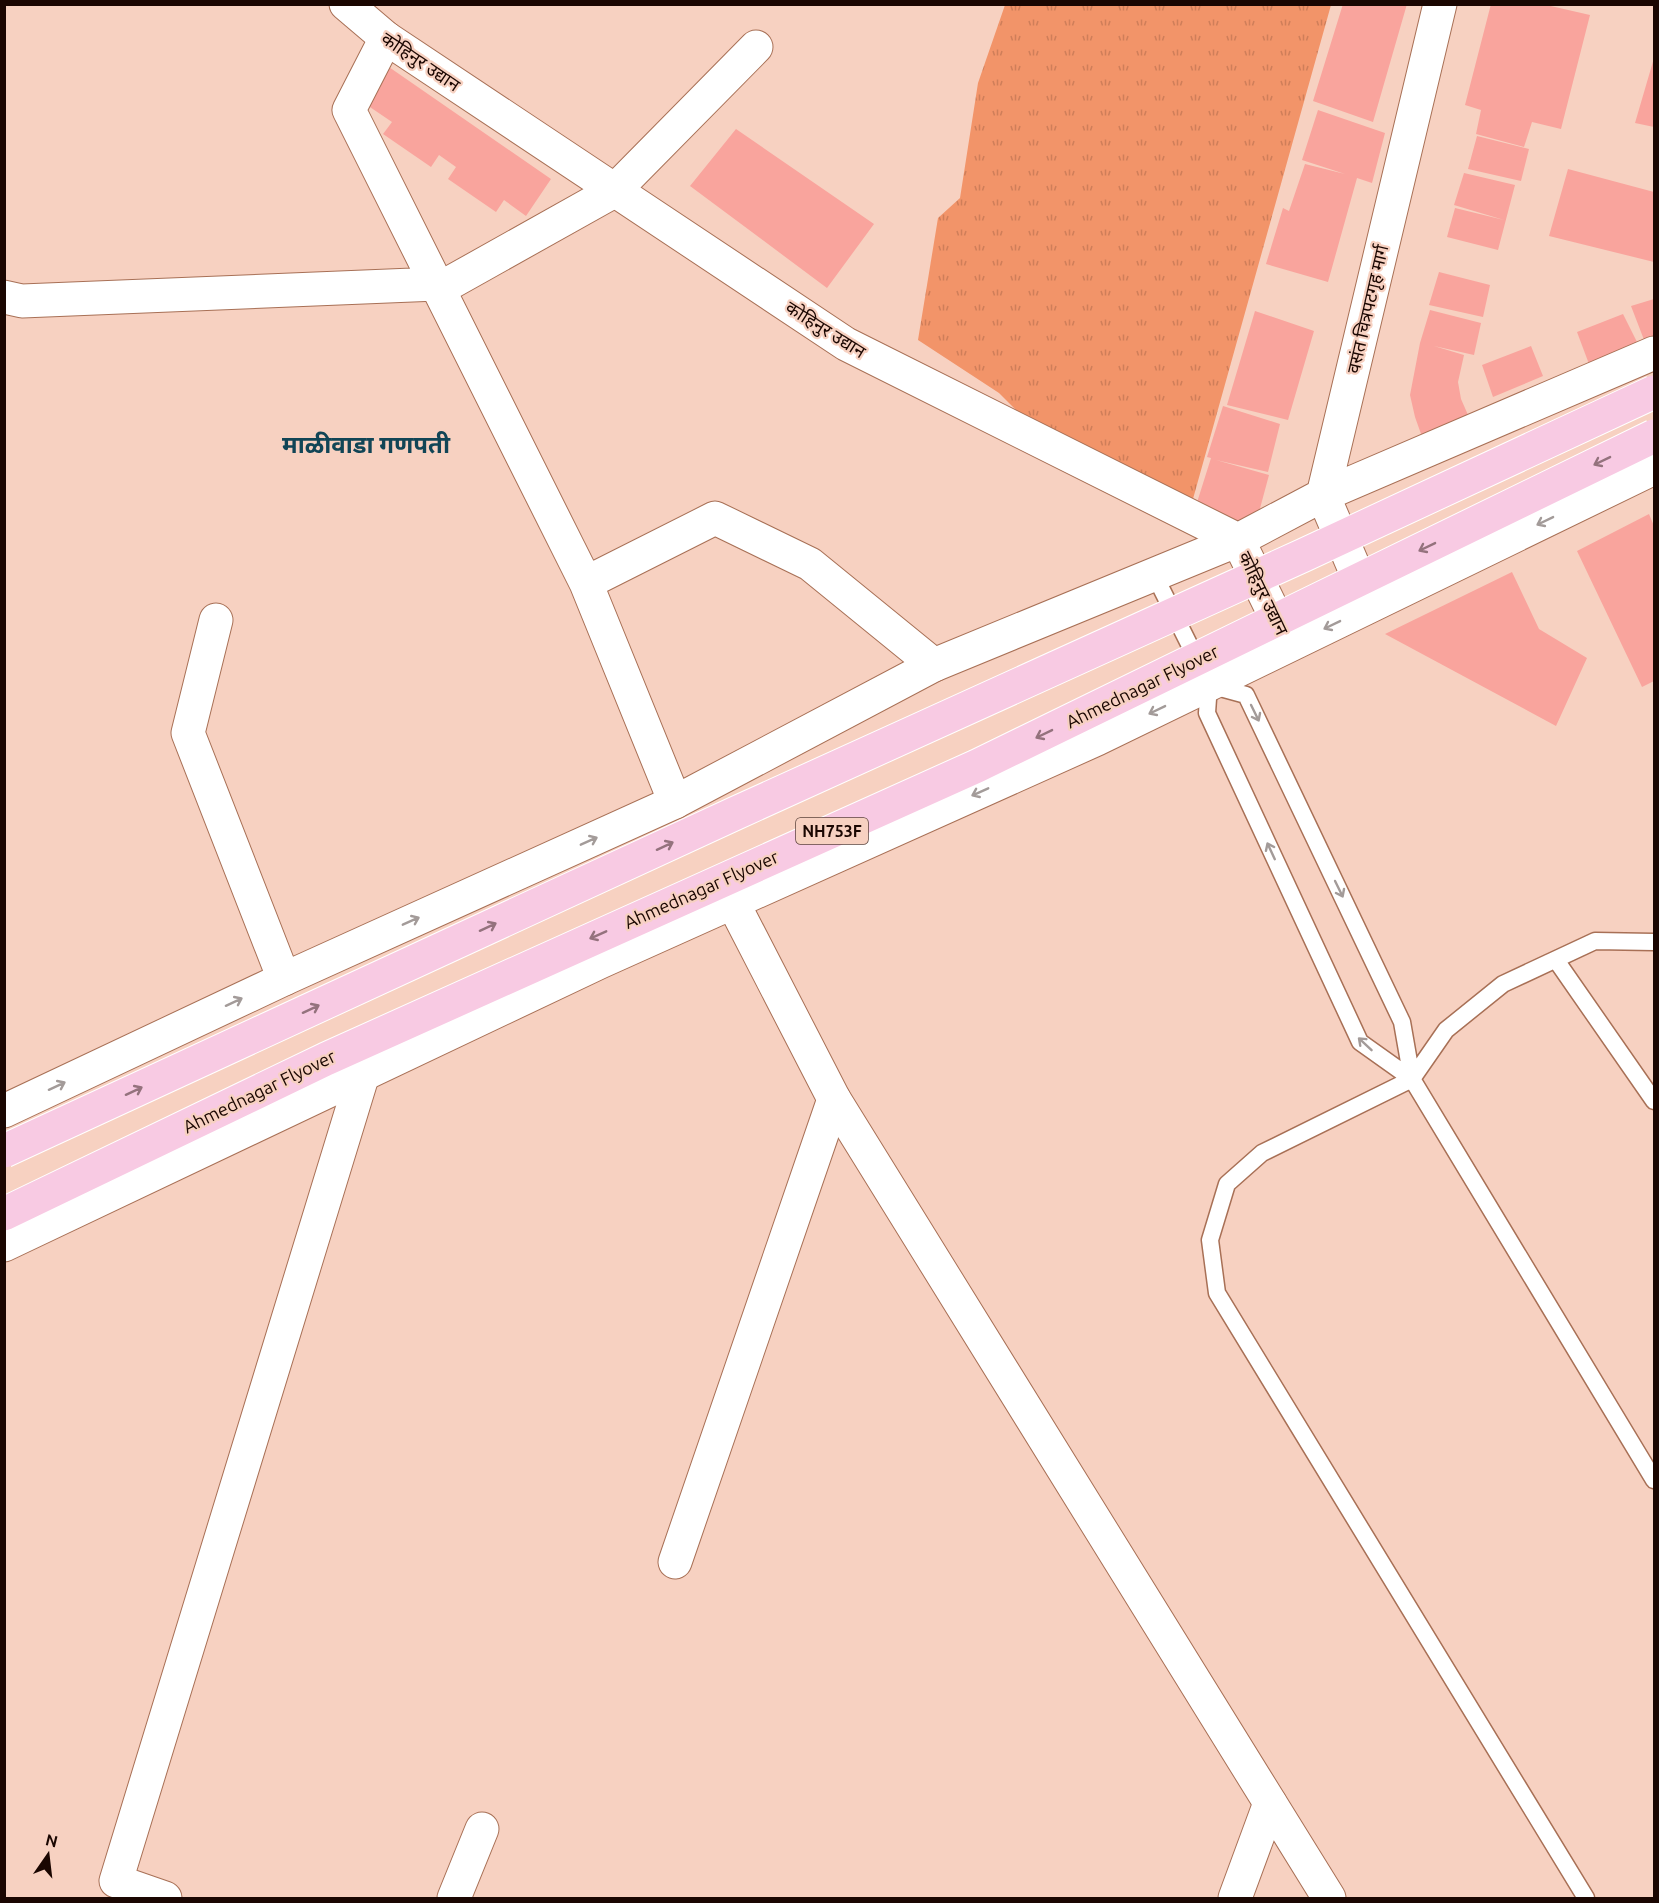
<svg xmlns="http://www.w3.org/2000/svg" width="1659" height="1903" viewBox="0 0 1659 1903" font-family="Ubuntu,'Noto Sans Devanagari',sans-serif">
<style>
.grass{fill:url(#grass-tufts)}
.building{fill:#f9a49d}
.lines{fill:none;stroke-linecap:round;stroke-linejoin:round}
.service-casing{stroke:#a87056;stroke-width:19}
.minor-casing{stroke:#a87056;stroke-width:35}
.tertiary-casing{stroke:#a87056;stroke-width:35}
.service{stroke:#fff;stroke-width:16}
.minor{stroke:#fff;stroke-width:33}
.tertiary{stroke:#fff;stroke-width:33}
.trunk-bridge-casing{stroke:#fff;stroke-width:35;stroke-linecap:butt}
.trunk-bridge{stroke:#f8cae3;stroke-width:33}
.oneway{stroke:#94727d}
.oneway2{stroke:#a39b99}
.labels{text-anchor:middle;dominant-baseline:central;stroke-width:4.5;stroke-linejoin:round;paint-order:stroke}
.shield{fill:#f7d1c1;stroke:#5c433b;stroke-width:1.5}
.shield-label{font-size:16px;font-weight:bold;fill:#1a0601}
.street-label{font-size:18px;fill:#1a0601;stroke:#f7d1c1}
.district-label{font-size:24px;font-weight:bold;fill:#114556;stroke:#f7d1c1}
</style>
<defs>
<pattern id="grass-tufts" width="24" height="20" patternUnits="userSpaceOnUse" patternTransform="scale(1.5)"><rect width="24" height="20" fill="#f29469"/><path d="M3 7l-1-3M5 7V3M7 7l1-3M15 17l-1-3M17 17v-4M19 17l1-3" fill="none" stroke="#cf7e59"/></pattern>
</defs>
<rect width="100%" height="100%" fill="#f7d1c1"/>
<path class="grass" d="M1005 5H1331L1191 506 1022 416 999 393 918 340 938 218 960 198 978 83Z"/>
<path class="building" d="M1343 4H1407L1373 122 1313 101Z
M1491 4H1542L1590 15 1561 129 1532 122 1524 147 1476 134 1481 110 1465 105Z
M1654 58V127L1635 123Z
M386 65 551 179 526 216 504 200 496 212 448 179 456 167 439 155 431 167 383 134 392 122 361 101Z
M1318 110 1385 133 1372 183 1357 178 1328 282 1266 264 1283 208 1289 211 1305 164 1345 174 1302 160Z
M736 129 874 224 827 288 690 186Z
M1477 136 1529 149 1521 181 1468 169Z
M1568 169 1654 192V262L1549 236Z
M1464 173 1515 185 1498 250 1447 237 1455 208 1504 220 1454 205Z
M1439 272 1490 285 1483 317 1429 305Z
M1654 299V342L1646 345 1631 306Z
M1430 310 1481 323 1474 355 1434 346 1464 355 1458 382 1461 399 1472 424 1426 448 1415 417 1410 395 1420 343Z
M1255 311 1314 331 1288 420 1227 405Z
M1623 314 1637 342 1589 364 1577 332Z
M1531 346 1543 376 1493 397 1482 365Z
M1223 406 1280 424 1268 472 1216 460 1269 475 1255 527 1194 512 1211 458 1207 457Z
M1649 514 1654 526V681L1642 687 1577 551Z
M1512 572 1539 629 1587 658 1556 726 1385 634Z"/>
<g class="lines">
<defs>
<path id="service" d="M1154 574 1209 684 1207 713 1360 1042 1412 1079
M1213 686 1246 695 1402 1022 1412 1079 1654 1480
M1556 960 1654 1101
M1586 1898 1217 1293 1210 1240 1227 1184 1262 1153 1412 1079 1446 1030 1503 984 1595 941 1654 942"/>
<path id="minor" d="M386 38 349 110 586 583 675 802
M439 289 614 191 756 47
M4 297 22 301 437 284
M586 583 715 518 810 564 934 665
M216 620 188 733 284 979
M675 1562 834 1099
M165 1898 116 1881 363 1074
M454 1898 482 1829
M1235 1898 1270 1803"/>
<path id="tertiary" d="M346 4 386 38 846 344 1238 540 1289 644
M1370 605 1323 495 1440 4
M733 903 834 1099 1329 1898
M4 1111 284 979 675 802 934 665 1238 540 1323 495 1654 353
M4 1245 600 962 1097 739 1654 468"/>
</defs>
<use href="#service" class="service-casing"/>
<use href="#minor" class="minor-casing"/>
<use href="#tertiary" class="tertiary-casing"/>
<use href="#service" class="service"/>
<use href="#minor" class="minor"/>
<use href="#tertiary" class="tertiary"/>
<defs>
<path id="trunk-bridge" d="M4 1151 736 813 1304 555 1654 392
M4 1214 326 1059 977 766 1654 436"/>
</defs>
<use href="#trunk-bridge" class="trunk-bridge-casing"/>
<use href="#trunk-bridge" class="trunk-bridge"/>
</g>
<defs><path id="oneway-shaft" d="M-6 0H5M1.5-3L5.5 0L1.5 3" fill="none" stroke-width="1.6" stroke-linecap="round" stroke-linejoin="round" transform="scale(1.5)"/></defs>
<g class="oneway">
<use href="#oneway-shaft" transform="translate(1602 461) rotate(154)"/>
<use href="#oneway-shaft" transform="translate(1427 547) rotate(154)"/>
<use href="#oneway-shaft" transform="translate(1044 734) rotate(154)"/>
<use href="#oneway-shaft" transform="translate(665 846) rotate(-25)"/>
<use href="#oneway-shaft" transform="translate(488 927) rotate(-25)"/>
<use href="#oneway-shaft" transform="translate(598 935) rotate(156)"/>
<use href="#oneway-shaft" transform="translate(311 1009) rotate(-25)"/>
<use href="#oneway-shaft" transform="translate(134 1091) rotate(-25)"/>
</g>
<g class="oneway2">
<use href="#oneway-shaft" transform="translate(1545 521) rotate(154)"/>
<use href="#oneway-shaft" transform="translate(1332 625) rotate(154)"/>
<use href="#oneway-shaft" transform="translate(1157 710) rotate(154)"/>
<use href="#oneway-shaft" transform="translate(1255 713) rotate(64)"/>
<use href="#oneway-shaft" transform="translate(980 792) rotate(156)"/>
<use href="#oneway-shaft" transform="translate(589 841) rotate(-24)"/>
<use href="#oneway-shaft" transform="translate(1271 851) rotate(-115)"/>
<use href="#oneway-shaft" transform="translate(1339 889) rotate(64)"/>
<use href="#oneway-shaft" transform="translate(411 921) rotate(-24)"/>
<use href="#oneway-shaft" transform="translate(234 1002) rotate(-25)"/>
<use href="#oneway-shaft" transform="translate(1365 1044) rotate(-137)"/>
<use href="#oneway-shaft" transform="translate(57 1086) rotate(-25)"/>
</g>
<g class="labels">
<rect class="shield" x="796" y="818" width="72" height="26" rx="4.5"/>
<g class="shield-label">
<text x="832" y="831">NH753F</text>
</g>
<g class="street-label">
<text transform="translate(421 61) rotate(34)">कोहिनुर उद्यान</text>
<text transform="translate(1367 309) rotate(-77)">वसंत चित्रपटगृह मार्ग</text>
<text transform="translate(826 329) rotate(32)">कोहिनुर उद्यान</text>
<text transform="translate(1264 593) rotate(64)">कोहिनुर उद्यान</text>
<text transform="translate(1142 686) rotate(-26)">Ahmednagar Flyover</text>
<text transform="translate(701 889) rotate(-24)">Ahmednagar Flyover</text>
<text transform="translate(259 1091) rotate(-26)">Ahmednagar Flyover</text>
</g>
<g class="district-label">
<text x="366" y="444">माळीवाडा गणपती</text>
</g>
</g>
<rect width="1659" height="1903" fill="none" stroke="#1a0601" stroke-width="12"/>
<g transform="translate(48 1855) rotate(14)" stroke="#f7d1c1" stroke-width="4.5" paint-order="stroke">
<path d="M0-4.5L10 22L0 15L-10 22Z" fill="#1a0601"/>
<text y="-9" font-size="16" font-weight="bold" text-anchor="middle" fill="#1a0601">N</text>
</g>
</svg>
